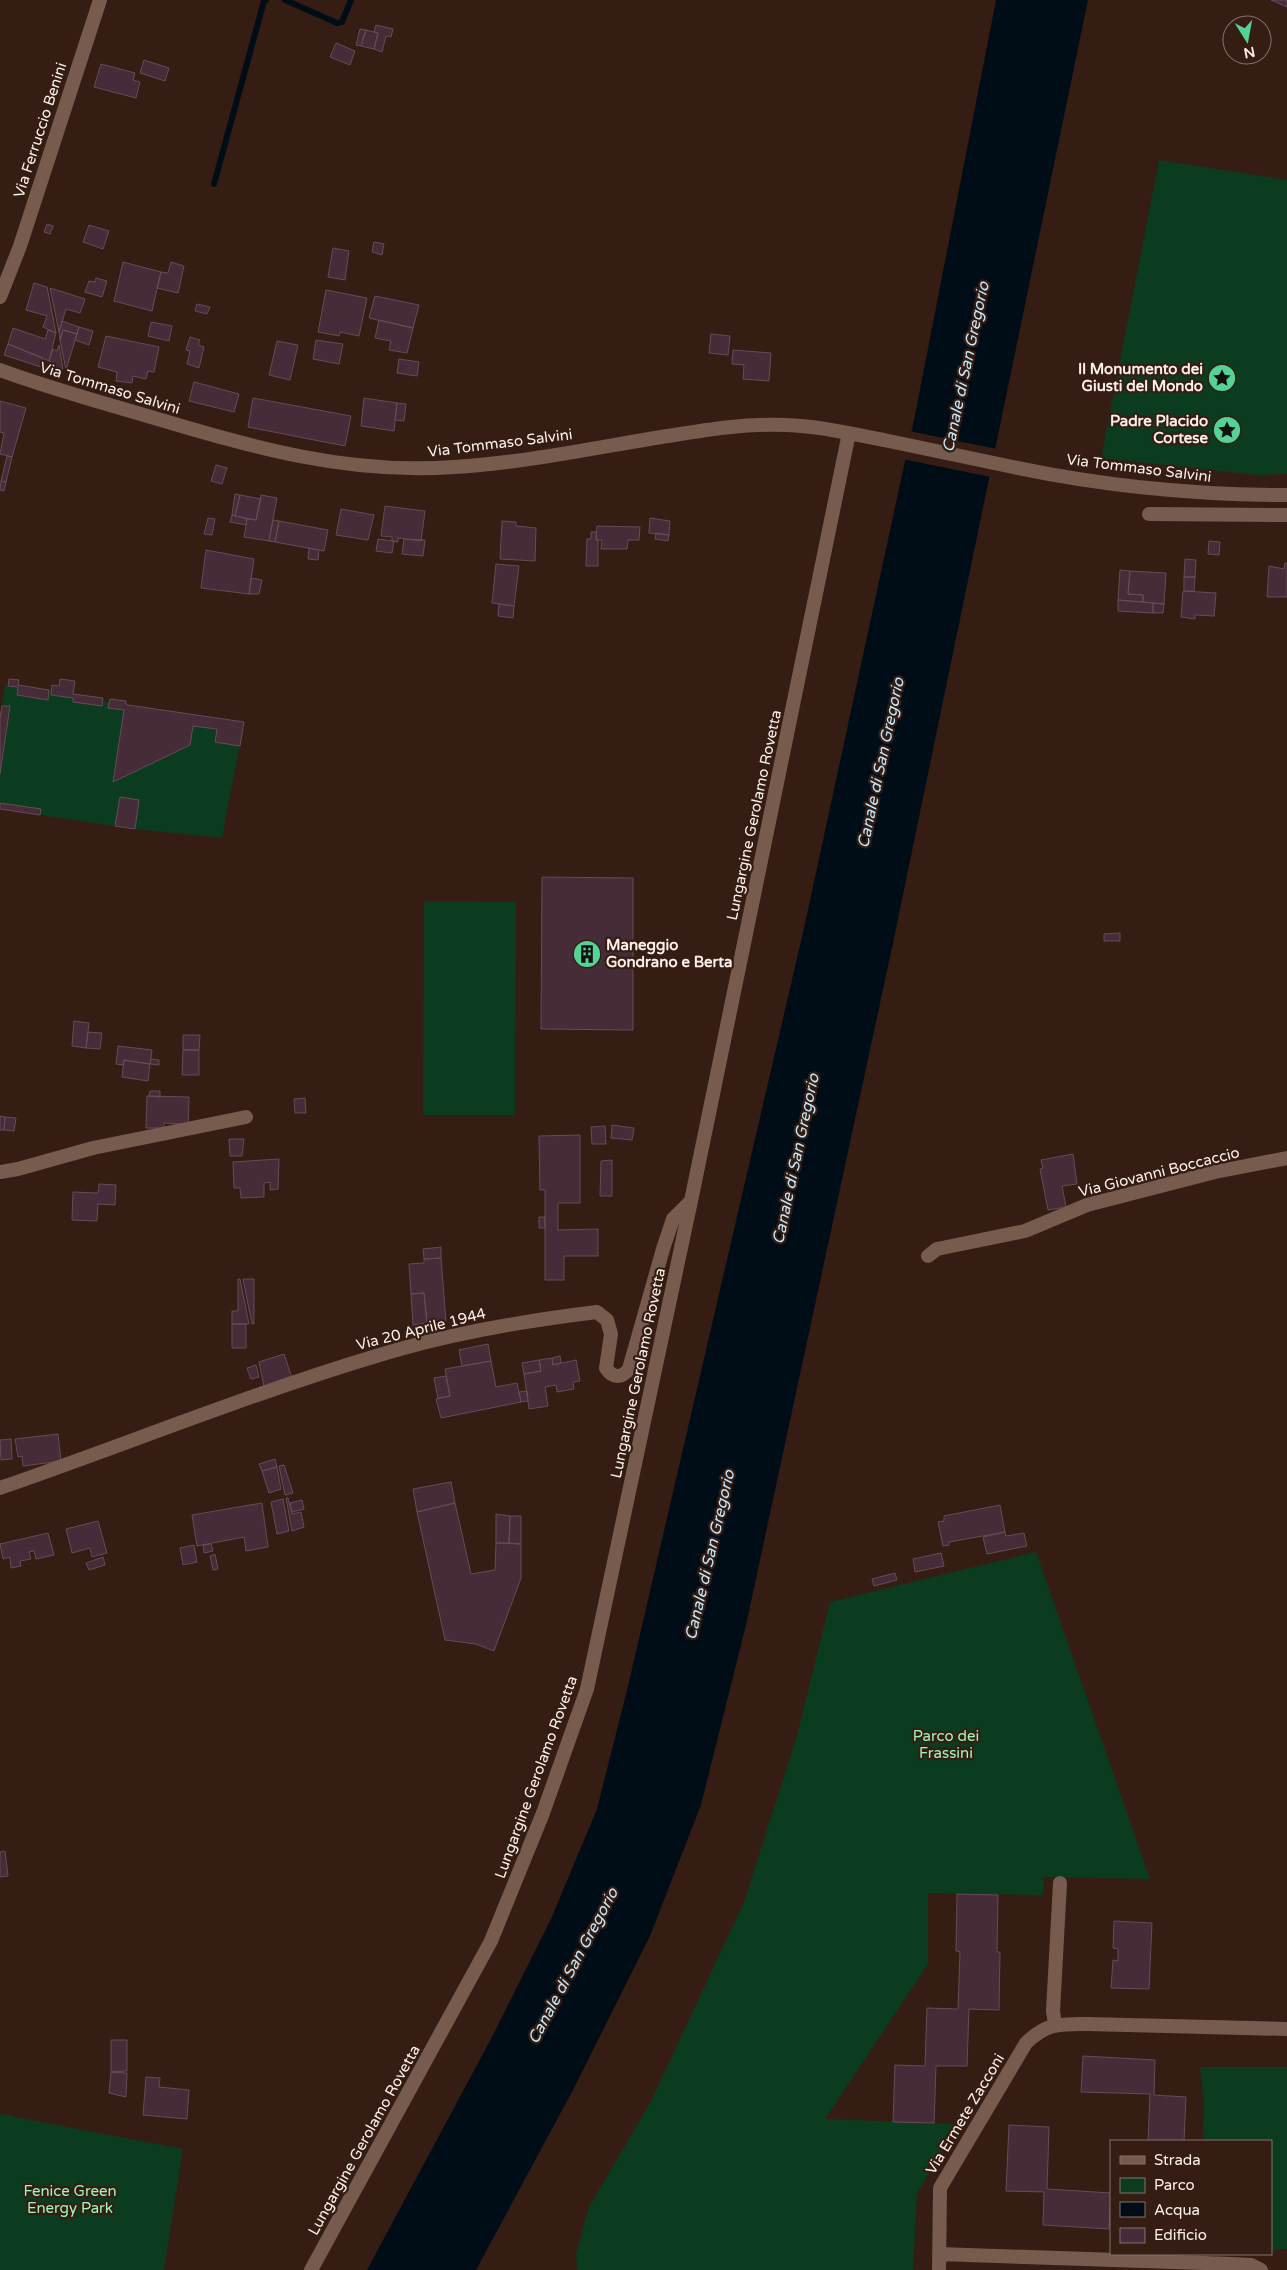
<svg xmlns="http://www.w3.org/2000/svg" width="1287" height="2270" viewBox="0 0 1287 2270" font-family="'Varela Round',sans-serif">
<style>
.green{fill:#0b3c1f}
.water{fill:#000d17}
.pier{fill:#351d13}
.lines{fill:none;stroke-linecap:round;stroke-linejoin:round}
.stream{stroke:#000d17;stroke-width:6}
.building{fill:#462c38;stroke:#674b57}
.minor{stroke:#775b4f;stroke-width:14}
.labels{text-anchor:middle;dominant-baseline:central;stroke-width:4.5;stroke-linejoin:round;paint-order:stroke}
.street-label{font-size:15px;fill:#fdefe9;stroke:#351d13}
.poi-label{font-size:15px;font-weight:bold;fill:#fdefe9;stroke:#351d13;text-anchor:end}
.park-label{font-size:15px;fill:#9ef7b8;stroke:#351d13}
.water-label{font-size:16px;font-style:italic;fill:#c2e8fd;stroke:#351d13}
</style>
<rect width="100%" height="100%" fill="#351d13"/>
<path class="green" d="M1159 160 1287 180V474L1257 475 1101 458Z
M60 679 75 681 74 694 103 698V701L109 702 110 699 126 701V704L128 705 244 722 222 838 135 829 0 809V718L5 685 51 690 52 685 59 686Z
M424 901 516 902 515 1115H423Z
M1036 1552 1150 1879 1044 1877 1043 1895 928 1893V1964L825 2119 959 2124 917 2193 913 2270H577L576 2254 589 2207 651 2101 744 1902 796 1739 830 1602Z
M1200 2067H1287V2249H1271V2141H1203L1204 2104Z
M0 2114 183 2149 164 2270H0Z"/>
<path class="water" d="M996 0H1088L893 943 746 1625 701 1805 650 1936 573 2090 476 2270H367L492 2037 551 1919 597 1809 628 1686 804 928 915 415Z"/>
<path class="pier" d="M909 431 997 449 991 477 902 459Z"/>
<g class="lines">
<path class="stream" d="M285 0 337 23 342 22 351 0
M214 184 264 1 266 0"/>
</g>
<path class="building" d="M1271 0H1287V7Z
M376 25 393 29 391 37 386 36 382 52 374 49 378 33 374 32Z
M360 29 366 30 361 46 356 45Z
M366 30 378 33 374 49 361 46Z
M336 43 355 51 350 65 330 57Z
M144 60 169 68 165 81 140 73Z
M101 64 135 73 133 80 140 82 136 98 94 87Z
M47 224 53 226 50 234 44 232Z
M89 225 109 231 103 249 83 242Z
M374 242 384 244 382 255 372 252Z
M333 248 349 251 345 280 328 277Z
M123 262 161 272 152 311 114 301Z
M171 262 184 266 178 293 157 288 161 272 168 273Z
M96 278 107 281 102 297 85 292 89 281 95 282Z
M34 283 47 287 56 333 43 327 47 316 26 310Z
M50 288 85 299 80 313 66 309 59 332Z
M326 290 367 298 359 336 340 332 339 336 318 332Z
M375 296 419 305 413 328 369 318Z
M197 304 210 307 207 314 195 311Z
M379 320 413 328 407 353 389 350 391 341 375 338Z
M62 321 79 327 77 334 63 330 60 340 59 332Z
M151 322 172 326 169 341 148 336Z
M79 327 93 331 89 345 75 340Z
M13 328 45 339 48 330 56 333 49 361 8 344Z
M63 330 77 334 66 370 60 340Z
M711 334 730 336 728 355 709 353Z
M106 336 159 347 154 372 148 371 146 379 133 376 132 383 116 381 117 372 98 367Z
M190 337 200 340 198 345 204 347 199 368 187 364 190 351 186 350Z
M316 340 343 344 339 364 313 359Z
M277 341 298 345 290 380 269 375Z
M8 344 43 358 41 367 4 355Z
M59 345 63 369 53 366 54 363 49 361 53 349 57 351Z
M733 350 771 353 769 381 743 379 744 365 732 364Z
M399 359 419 362 417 376 397 373Z
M194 382 239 394 234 412 189 401Z
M253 398 351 416 345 446 248 427Z
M364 398 397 403 394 431 361 426Z
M0 401 26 408 12 457 0 454 4 433 0 432Z
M397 403 406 404 404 421 395 420Z
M7 456 12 457 6 482 1 481Z
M216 465 227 468 222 484 211 481Z
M1 481 6 482 4 491 0 490Z
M235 494 240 495 235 516 232 515Z
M240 495 261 499 256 520 235 516Z
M261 495 277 498 269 541 244 537 247 519 256 520Z
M385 506 425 511 421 541 398 538V542L392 541V537L381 536Z
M341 509 374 515 368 540 336 535Z
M232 515 247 519 246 525 230 522Z
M208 518 215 519 212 535 204 534Z
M650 518 670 521 669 535 649 533Z
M273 520 279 521 275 542 269 541Z
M279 521 328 530 324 551 275 542Z
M502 521 516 522V526L536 528 535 561 500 559Z
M597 526 640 527 639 540H628L627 549H601L602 540H596Z
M591 532H596V540H598V566H586L587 539H591Z
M656 533 669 535 668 541 655 539Z
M378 539 394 541 392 553 376 551Z
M404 539 425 540 423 556 402 554Z
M1209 541 1220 542 1219 555 1208 554Z
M309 548 319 550 318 560 308 559Z
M206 550 254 559 249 594 201 588Z
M1185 559 1196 560 1195 577H1184Z
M1285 563H1287V597H1267L1269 566 1284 569Z
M496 564 519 566 514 606 492 603Z
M1120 570 1130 571 1128 594 1143 595V602L1118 600Z
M1130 571 1166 573 1164 604 1143 602V595L1128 594Z
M1184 577H1195L1194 591H1184Z
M251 578 262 580 259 594H249Z
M1183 591 1216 593 1214 616 1195 615V619L1181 617Z
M1118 600 1153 603V613L1118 611Z
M1153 603 1164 604 1163 613H1153Z
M499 604 514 606 513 618 498 616Z
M9 679 19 680 18 685 49 690 48 700 17 695 18 687 8 686Z
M60 679 75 681 73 694 103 698 102 706 73 702V698L51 695 52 685 59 686Z
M110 699 126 701V704L128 705 244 722 240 746 215 742 217 729 193 726 190 745 113 782 124 710 108 708Z
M2 706H10L0 774V718Z
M120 797 139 800 135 829 115 826Z
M0 803 41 809 40 815 0 809Z
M542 877 633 878V1030L541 1029Z
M1120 933V941H1104V934Z
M74 1021 89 1023 86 1048 72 1046Z
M88 1032 102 1033 100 1049 86 1048Z
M183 1035H200L199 1050H183Z
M118 1046 152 1050 150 1064 124 1060 123 1065 116 1064Z
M183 1050H199V1075H182Z
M151 1059 159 1060V1065L150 1064Z
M124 1060 150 1064 148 1081 122 1077Z
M150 1091H160V1097L149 1096Z
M147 1096 189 1097 188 1127 181 1124 164 1123V1128H146Z
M305 1098 306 1113H295L294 1099Z
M0 1116 5 1117 4 1130H0Z
M5 1117 16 1118 14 1131 4 1130Z
M612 1125 634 1128 632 1140 611 1138Z
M605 1126 606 1144H592L591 1127Z
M580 1135V1203H558V1230L598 1229V1256H564V1280H545V1190H540L539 1136Z
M229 1139H244L242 1156H230Z
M1073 1154 1077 1184 1062 1186 1066 1207 1048 1210 1040 1169 1043 1168 1041 1160Z
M279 1159 278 1189 270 1190V1182L264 1183V1197L241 1198 240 1188H234L233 1162Z
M612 1160V1196H600L601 1161Z
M99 1184 116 1185 115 1205 98 1204 97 1221 72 1220 73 1192 98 1193Z
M539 1217H545V1228H539Z
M441 1247V1258L424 1259 423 1249Z
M441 1258 446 1322 427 1323 424 1293 411 1294 409 1264 424 1263V1259Z
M238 1279H240L249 1324H232V1311H238Z
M243 1279H254V1324H252Z
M424 1293 427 1323 413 1325 411 1294Z
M232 1324H246V1348H232Z
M488 1344 491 1361 462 1366 459 1350Z
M284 1354 292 1378 264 1387 259 1362Z
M560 1356 561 1363 553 1365 552 1358Z
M552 1358 553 1365 576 1360 580 1381 573 1382 574 1389 557 1392 556 1385 545 1387 548 1406 529 1409 524 1374 541 1371 539 1360Z
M539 1360 541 1371 524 1374 522 1363Z
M491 1361 496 1387 517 1383 521 1402 441 1418 436 1399 450 1396 445 1369Z
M256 1365 259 1377 251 1379 247 1368Z
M446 1376 450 1396 438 1398 434 1378Z
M527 1391 528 1401 521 1402 519 1392Z
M58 1434 61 1461 23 1466 22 1456 18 1457 15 1439Z
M11 1439 12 1459 1 1460 0 1440Z
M275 1459 277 1467 262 1471 259 1464Z
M284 1465 293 1493 285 1495 279 1466Z
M277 1467 281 1489 269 1493 262 1471Z
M451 1482 455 1503 417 1512 413 1489Z
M286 1498H288L292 1514 301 1512 304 1527 292 1531Z
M283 1499 289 1531 277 1534 271 1502Z
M302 1500 304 1509 292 1512 290 1503Z
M262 1503 268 1547 246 1551 244 1537 197 1546 192 1515Z
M455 1503 471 1574 495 1570 496 1543 521 1544V1578L494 1651 476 1644 445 1640 417 1512Z
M1000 1505 1005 1532 949 1542V1545L943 1546 938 1522 944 1521V1516Z
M496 1514 510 1516 509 1543H496Z
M510 1516H521V1544L509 1543Z
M98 1521 107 1553 92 1557 90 1548 72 1553 66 1529Z
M1005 1532 1006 1536 1024 1533 1027 1546 987 1554 983 1537Z
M48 1533 54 1555 36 1559 34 1551 29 1552 31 1559 20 1561 21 1566 11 1568 10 1557 3 1559 0 1544Z
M211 1544 213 1551 204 1553 203 1545Z
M194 1545 197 1562 183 1565 180 1548Z
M941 1553 944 1566 915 1572 913 1559Z
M215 1554 218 1569 213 1570 210 1556Z
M103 1557 105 1565 89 1570 86 1563Z
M895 1573 897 1580 874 1586 872 1579Z
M5 1851 8 1876 0 1877V1852Z
M957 1894 998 1895 997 1952H1000L999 2010 969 2009 967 2066H936L934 2123 893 2122 895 2065 925 2066 927 2008 958 2009 960 1952 956 1951Z
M1114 1921 1152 1923 1149 1989 1111 1988 1113 1960 1118 1961V1949L1113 1948Z
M111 2040H127V2071L111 2072Z
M1083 2056 1155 2060 1154 2095 1186 2097 1184 2141H1148L1150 2094 1081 2092Z
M111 2072 127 2073 126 2097 109 2093Z
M146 2077 160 2078 159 2087 189 2090 187 2119 143 2115Z
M1009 2125 1049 2127 1047 2189 1111 2193 1109 2229 1043 2225 1044 2192 1006 2191Z"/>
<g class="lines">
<path class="minor" d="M0 297 20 246 100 0
M0 370C49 388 100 402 151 417 252 447 347 475 454 467 519 463 584 450 649 439 695 432 740 423 786 425 820 426 851 434 884 440 927 449 970 458 1013 467 1103 486 1195 495 1287 495
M1149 514 1287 515
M0 1172 18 1169 93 1148 246 1117
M928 1256 937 1249 1025 1231 1087 1205 1215 1172 1287 1158
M0 1488C133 1442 264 1388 400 1349 464 1331 531 1320 597 1312L607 1320 611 1334 606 1368C613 1379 622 1378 629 1369L663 1249 673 1219 690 1202
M1055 2024 1053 2011 1060 1883
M939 2254 1232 2264 1251 2265 1261 2270
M311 2270 491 1941 543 1813 587 1689 691 1201 849 433
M939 2270 940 2188 1026 2043C1047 2023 1059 2024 1087 2024L1287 2029"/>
</g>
<defs>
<symbol id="sight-disc" viewBox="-11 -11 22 22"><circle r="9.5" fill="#54d396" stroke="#351d13"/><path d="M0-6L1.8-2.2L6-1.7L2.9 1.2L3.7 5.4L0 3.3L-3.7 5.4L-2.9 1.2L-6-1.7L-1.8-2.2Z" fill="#111"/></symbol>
<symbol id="building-disc" viewBox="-11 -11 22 22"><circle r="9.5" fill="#54d396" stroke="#351d13"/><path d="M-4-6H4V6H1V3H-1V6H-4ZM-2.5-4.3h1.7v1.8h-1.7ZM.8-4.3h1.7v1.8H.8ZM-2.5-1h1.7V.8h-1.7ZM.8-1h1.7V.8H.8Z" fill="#111"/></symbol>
</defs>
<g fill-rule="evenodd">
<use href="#sight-disc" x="1206" y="362" width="32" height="32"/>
<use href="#sight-disc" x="1211" y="414" width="32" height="32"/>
<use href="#building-disc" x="571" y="938" width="32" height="32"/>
</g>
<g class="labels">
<g class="street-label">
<text transform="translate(40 130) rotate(-72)">Via Ferruccio Benini</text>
<text transform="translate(110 388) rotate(17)">Via Tommaso Salvini</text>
<text transform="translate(500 443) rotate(-7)">Via Tommaso Salvini</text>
<text transform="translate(1139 468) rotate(7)">Via Tommaso Salvini</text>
<text transform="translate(754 815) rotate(-78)">Lungargine Gerolamo Rovetta</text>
<text transform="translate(1159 1172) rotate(-14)">Via Giovanni Boccaccio</text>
<text transform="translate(421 1329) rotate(-14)">Via 20 Aprile 1944</text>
<text transform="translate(638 1373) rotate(-78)">Lungargine Gerolamo Rovetta</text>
<text transform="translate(536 1777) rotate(-70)">Lungargine Gerolamo Rovetta</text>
<text transform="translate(965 2114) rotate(-59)">Via Ermete Zacconi</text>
<text transform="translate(364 2140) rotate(-61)">Lungargine Gerolamo Rovetta</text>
</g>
<g class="poi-label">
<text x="1203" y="369">Il Monumento dei<tspan x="1203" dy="17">Giusti del Mondo</tspan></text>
<text x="1208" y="421">Padre Placido<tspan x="1208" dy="17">Cortese</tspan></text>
<text x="606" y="945" text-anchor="start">Maneggio<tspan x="606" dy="17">Gondrano e Berta</tspan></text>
</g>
<g class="park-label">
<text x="946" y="1736">Parco dei<tspan x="946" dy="17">Frassini</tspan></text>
<text x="70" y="2191">Fenice Green<tspan x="70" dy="17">Energy Park</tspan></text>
</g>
<g class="water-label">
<text transform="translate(966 367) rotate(-78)">Canale di San Gregorio</text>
<text transform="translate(881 763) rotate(-78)">Canale di San Gregorio</text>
<text transform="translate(796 1159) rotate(-78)">Canale di San Gregorio</text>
<text transform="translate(710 1555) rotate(-77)">Canale di San Gregorio</text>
<text transform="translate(573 1966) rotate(-62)">Canale di San Gregorio</text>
</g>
</g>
<rect x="1110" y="2140" width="162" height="115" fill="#351d13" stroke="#857169"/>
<rect x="1120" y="2156" width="25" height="8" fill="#775b4f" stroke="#857169"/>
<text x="1154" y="2165" font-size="15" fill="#fdefe9">Strada</text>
<rect x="1120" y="2178" width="25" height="15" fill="#0b3c1f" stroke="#857169"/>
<text x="1154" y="2190" font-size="15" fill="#fdefe9">Parco</text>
<rect x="1120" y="2202" width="25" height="15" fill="#000d17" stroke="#857169"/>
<text x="1154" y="2215" font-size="15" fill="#fdefe9">Acqua</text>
<rect x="1120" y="2228" width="25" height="15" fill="#462c38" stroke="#857169"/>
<text x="1154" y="2240" font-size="15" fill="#fdefe9">Edificio</text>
<g transform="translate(1247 40) rotate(169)"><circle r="24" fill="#351d13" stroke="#857169"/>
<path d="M0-4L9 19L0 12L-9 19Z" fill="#54d396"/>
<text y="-8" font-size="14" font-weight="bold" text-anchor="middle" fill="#fdefe9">N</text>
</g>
</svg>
